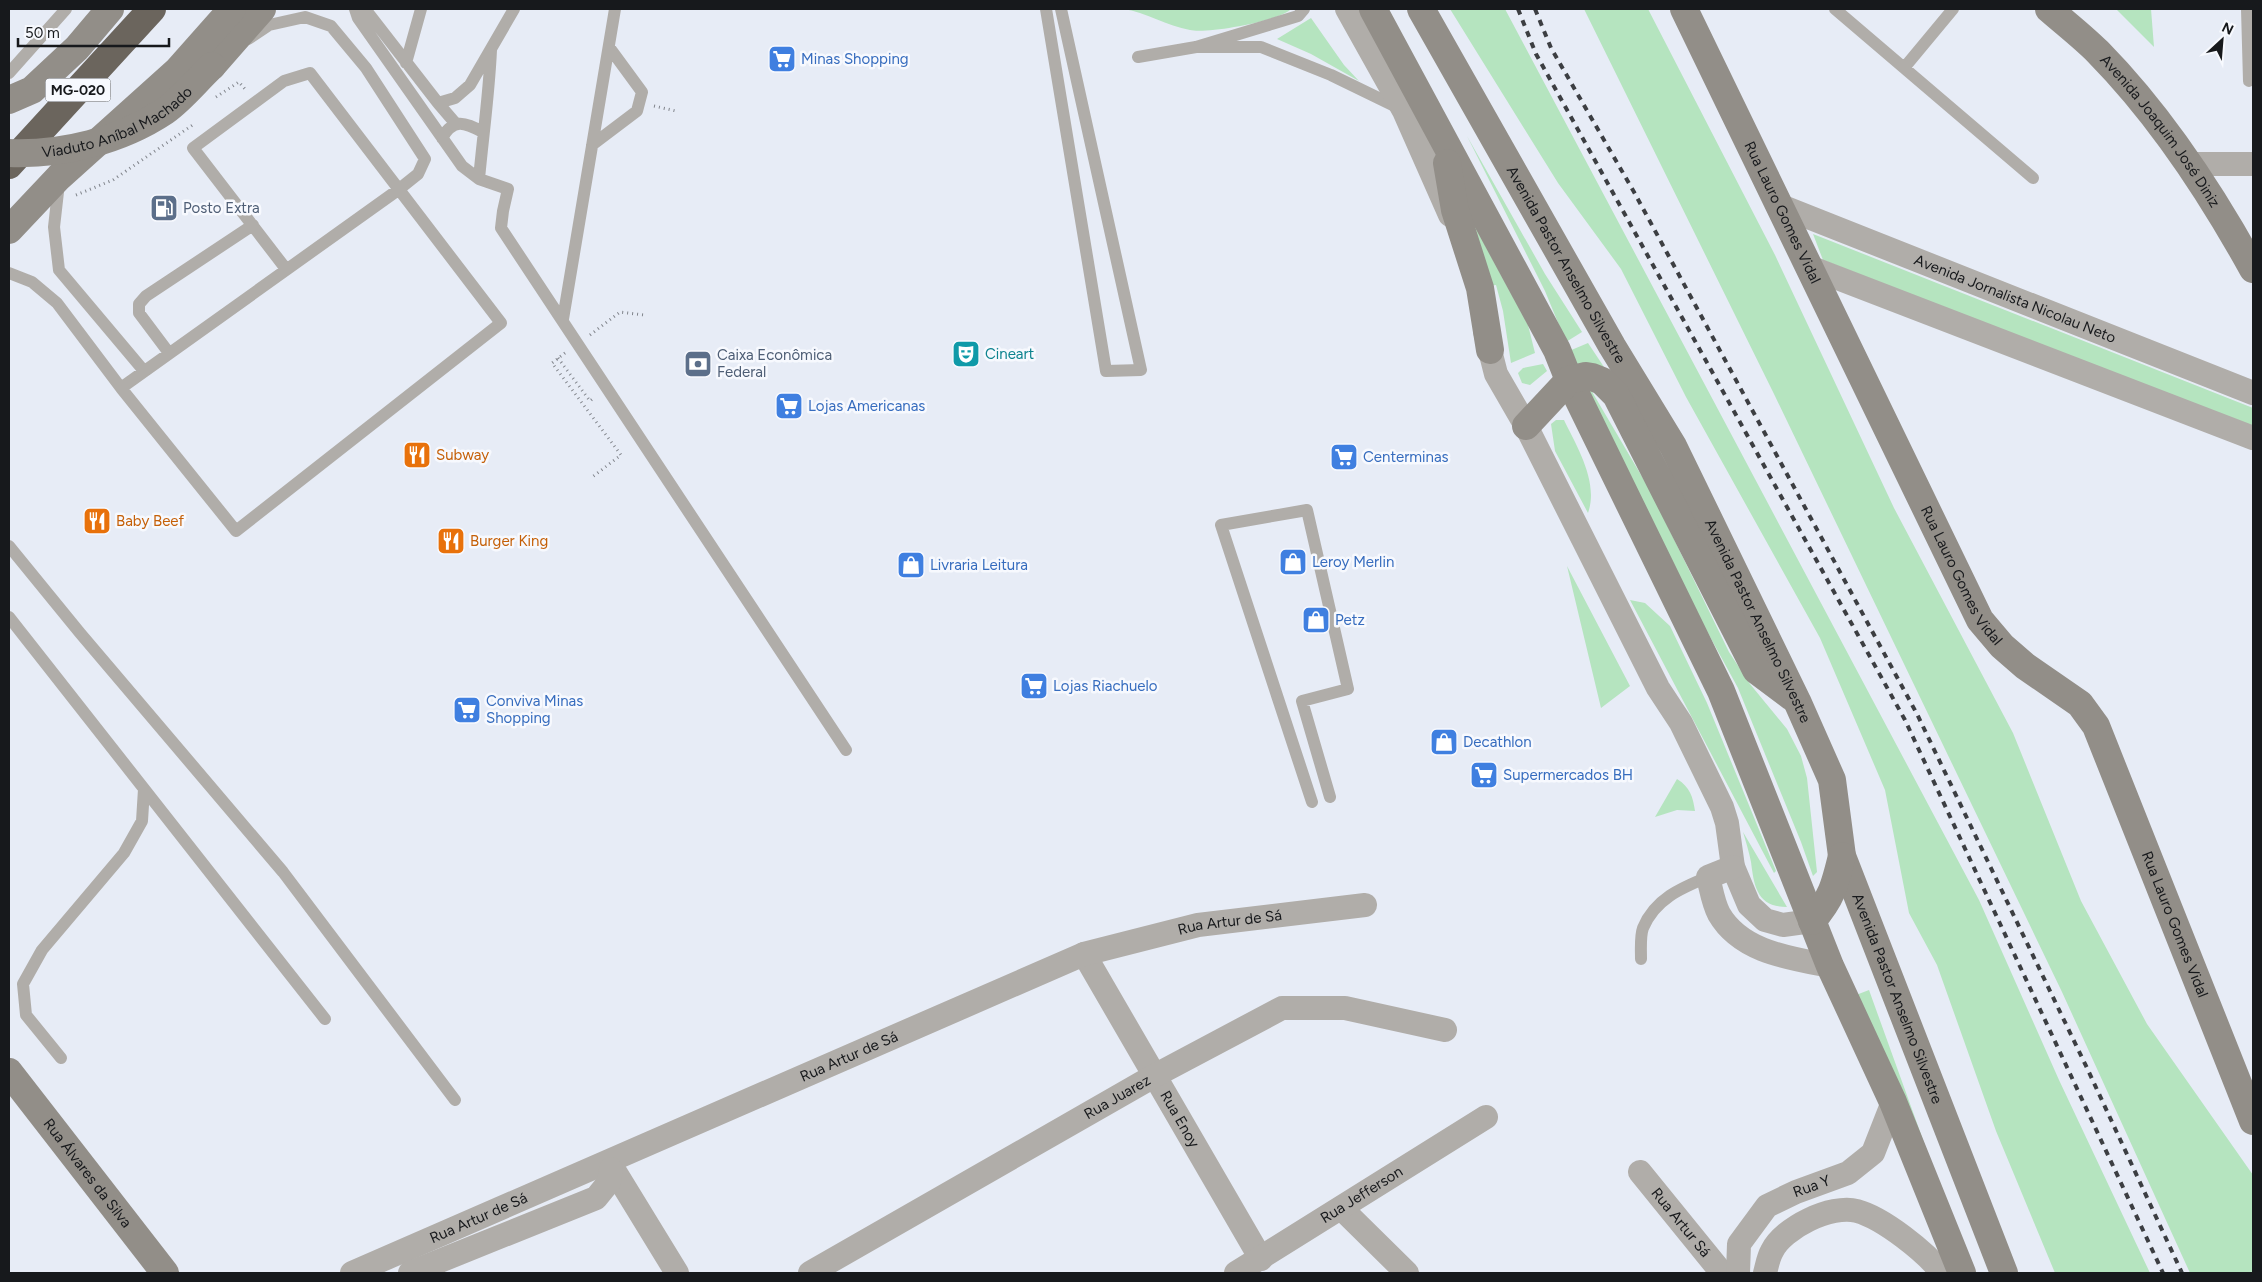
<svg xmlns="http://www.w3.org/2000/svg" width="2262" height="1282" viewBox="0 0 2262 1282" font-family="Figtree,sans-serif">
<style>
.green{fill:#b5e4bf}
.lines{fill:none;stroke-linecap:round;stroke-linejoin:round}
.path{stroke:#80848b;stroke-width:3;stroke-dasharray:1 4;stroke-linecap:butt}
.lane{stroke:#b0ada9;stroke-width:12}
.street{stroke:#b0ada9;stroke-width:24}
.secondary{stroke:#928e88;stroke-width:28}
.highway{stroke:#6b655d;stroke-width:28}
.rail{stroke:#3c3e42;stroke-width:4;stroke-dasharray:6 6;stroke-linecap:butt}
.secondary-bridge{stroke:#928e88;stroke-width:28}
.labels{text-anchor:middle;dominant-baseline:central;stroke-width:5;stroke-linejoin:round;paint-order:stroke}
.shield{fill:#f7f9fe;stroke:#5a5c60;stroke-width:1}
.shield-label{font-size:14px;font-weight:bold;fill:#17191c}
.shop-label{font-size:15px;fill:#366cbe;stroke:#f7f9fe;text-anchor:start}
.street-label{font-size:15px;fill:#17191c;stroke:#f7f9fe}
.service-label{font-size:15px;fill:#4e5e75;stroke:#f7f9fe;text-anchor:start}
.culture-label{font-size:15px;fill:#0d838f;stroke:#f7f9fe;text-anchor:start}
.food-label{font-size:15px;fill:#c56008;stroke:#f7f9fe;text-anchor:start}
</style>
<rect width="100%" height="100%" fill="#e7ecf6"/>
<path class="green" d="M1123 9H1291C1280 21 1207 34 1190 30 1167 26 1146 12 1123 9Z
M1450 9H1505L1979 900 2059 1080 2150 1273H2055L1996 1131 1937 965 1909 913 1885 790 1820 638 1686 397 1621 269 1558 183Z
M1584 9H1648L1775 255 1894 508 2013 733 2081 901 2147 1024 2253 1175V1273H2190L2062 992 1774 394Z
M2116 9H2151L2154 47Z
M1311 18 1344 65 1359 81 1311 54 1277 39Z
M1467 136 1545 274 1582 332 1566 342 1545 291Z
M1465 208 1528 325 1535 353 1511 363 1503 311 1496 285 1489 286Z
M1813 234 2253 408V428L1823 260Z
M1588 343 1604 367 1575 364 1569 351Z
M1543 364 1547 371 1530 385 1522 383 1518 373 1523 368Z
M1591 390 1651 492 1729 652 1750 684 1787 729 1801 756 1807 778 1817 872 1813 876 1801 842 1738 688 1679 580 1587 391Z
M1556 420H1564C1577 447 1599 482 1588 513L1555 451 1551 424Z
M1567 566 1630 686 1601 708Z
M1630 600 1645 603 1670 626 1707 703 1776 871 1774 873Z
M1677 779C1690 787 1693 797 1695 811L1677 810 1655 817Z
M1743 832 1787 907C1757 907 1754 886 1751 862 1749 852 1746 842 1743 832Z
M1869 990 1971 1273 1856 995Z"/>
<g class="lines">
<path class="path" d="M216 97 239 82 245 89
M654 106 676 111
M76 195 113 180 194 124
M590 335 620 312 644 315
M565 353 552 363 621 455 591 478
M558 358 590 401 595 397"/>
<path class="lane" d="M355 9 358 18 462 166 479 179 508 189 503 211 501 228 846 750
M365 9 438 103 455 98 470 85 514 9
M1046 9 1106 371 1141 370 1061 9
M1835 9 2033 178
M2247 9 2249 81
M1196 47H1261L1331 75 1401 109
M1138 57 1196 47 1298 16 1304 9
M406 63 421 9
M1904 68 1953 9
M9 73 66 9
M438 103 456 124
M442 138C454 117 465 123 483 132
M592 145 637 111 642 92 609 47
M479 179C483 136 489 94 491 50
M59 183 54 227 59 270 144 371
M9 273 32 282 57 303 121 388 236 531 501 323 310 73 284 81 193 148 286 269
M563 319 615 9
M169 353 139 313V304L146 296 253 225
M121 388 398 190 418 174 425 159 366 68 331 26 305 17 269 25 248 39
M9 546 80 633 283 872 455 1100
M9 617 325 1019
M1312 802 1221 525 1307 510 1348 689 1302 701 1330 797
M1641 959C1641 949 1640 936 1643 928 1655 899 1681 888 1708 877
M61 1058 26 1015 23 984 42 950 124 853 142 821 144 789"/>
<g class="street">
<path d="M1347 9 1404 111 1450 215"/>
<path d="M2190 164H2253"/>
<path id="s1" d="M1778 205 2253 393"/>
<path d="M1809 267 2253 438"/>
<path d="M1485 331 1496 374 1526 426 1658 688 1681 723 1722 807 1727 823 1733 867 1749 905 1765 920 1783 925 1812 921"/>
<path d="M1733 867 1708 877C1711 888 1713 903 1719 914 1741 952 1789 958 1830 966"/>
<path id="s2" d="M1084 954 1261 1259"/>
<path d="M609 1162 677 1273"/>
<path id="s3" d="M1640 1172 1722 1273"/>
<path d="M1342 1209 1407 1273"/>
<path id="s4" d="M352 1273 1084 954 1198 925 1365 905"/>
<path d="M410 1273 596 1198 609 1182 611 1169"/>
<path id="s5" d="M810 1273 1154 1076 1282 1008H1345L1445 1030"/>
<path id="s6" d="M1236 1273 1486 1117"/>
<path id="s7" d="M1738 1273 1739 1244 1767 1206 1796 1192 1848 1173 1873 1153 1893 1102"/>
<path d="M1765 1273C1767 1266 1768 1258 1772 1251 1783 1228 1831 1204 1857 1211 1883 1218 1926 1252 1942 1273"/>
</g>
<g class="secondary">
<path d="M1373 9 1557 350 1569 380 1721 691 1830 966 1893 1102 1962 1273"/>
<path id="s8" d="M1421 9 1612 346 1673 446 1797 701 1832 780 1842 856 2004 1273"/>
<path id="s9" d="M1684 9 1980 620 2002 646 2025 666 2080 704 2096 726 2253 1121"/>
<path id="s10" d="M2049 9C2065 23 2083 37 2098 52 2160 115 2210 191 2253 269"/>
<path d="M212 66 262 9"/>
<path d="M9 100 32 90 77 48 110 9"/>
<path d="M1447 163 1455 210 1480 288 1490 350"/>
<path d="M9 230 59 177 177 71 232 9"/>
<path d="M1526 426 1569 380 1586 376 1592 377 1602 381 1616 395 1756 670 1792 697"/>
<path d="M1812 921C1832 898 1835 885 1842 856"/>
<path id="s11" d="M9 1072 165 1273"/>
</g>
<path class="highway" d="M9 165 152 9"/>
<path class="rail" d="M1518 9 1536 54 1905 720 2163 1273
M1535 9 1551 48 1634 192 1917 714 2087 1068 2182 1273"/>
<path class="secondary-bridge" id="s12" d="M9 153C62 155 120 141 165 111 182 99 197 80 212 66"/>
</g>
<defs>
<symbol id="supermarket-square" viewBox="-11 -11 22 22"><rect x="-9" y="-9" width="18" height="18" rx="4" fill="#3f7fe0" stroke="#f7f9fe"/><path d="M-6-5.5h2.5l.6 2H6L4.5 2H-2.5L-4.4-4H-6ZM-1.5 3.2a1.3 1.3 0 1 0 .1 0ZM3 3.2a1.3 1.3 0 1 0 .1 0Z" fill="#fff"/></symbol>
<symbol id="fuel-square" viewBox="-11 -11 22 22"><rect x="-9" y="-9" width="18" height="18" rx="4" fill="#5c6f8a" stroke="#f7f9fe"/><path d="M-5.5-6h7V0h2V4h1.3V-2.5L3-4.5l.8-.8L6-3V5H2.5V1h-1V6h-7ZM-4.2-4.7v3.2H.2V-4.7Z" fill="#fff"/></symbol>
<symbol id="theatre-square" viewBox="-11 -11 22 22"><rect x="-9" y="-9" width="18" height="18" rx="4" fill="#0f9aa8" stroke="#f7f9fe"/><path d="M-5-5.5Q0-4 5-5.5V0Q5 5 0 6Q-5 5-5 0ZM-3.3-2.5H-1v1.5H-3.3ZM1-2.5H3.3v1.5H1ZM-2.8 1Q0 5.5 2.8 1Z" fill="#fff"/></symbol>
<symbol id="bank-square" viewBox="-11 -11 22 22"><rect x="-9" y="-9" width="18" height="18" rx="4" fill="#5c6f8a" stroke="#f7f9fe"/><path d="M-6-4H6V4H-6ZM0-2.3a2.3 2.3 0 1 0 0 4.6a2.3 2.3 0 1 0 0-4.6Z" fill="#fff"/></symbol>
<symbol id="restaurant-square" viewBox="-11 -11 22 22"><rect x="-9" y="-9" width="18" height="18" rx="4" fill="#e8710a" stroke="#f7f9fe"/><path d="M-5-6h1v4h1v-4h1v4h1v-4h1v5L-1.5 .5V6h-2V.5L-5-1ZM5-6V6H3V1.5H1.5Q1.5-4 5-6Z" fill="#fff"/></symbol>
<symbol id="shop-square" viewBox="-11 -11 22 22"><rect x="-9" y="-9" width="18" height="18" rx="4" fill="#3f7fe0" stroke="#f7f9fe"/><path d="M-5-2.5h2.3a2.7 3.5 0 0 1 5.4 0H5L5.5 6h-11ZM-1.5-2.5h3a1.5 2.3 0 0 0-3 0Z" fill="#fff"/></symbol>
</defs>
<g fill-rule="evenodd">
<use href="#supermarket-square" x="766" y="43" width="32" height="32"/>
<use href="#fuel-square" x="148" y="192" width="32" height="32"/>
<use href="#theatre-square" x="950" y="338" width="32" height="32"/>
<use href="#bank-square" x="682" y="348" width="32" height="32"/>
<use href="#supermarket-square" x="773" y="390" width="32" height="32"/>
<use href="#restaurant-square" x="401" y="439" width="32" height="32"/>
<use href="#supermarket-square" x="1328" y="441" width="32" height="32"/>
<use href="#restaurant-square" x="81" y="505" width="32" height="32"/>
<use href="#restaurant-square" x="435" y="525" width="32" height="32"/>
<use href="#shop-square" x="1277" y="546" width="32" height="32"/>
<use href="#shop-square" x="895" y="549" width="32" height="32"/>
<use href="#shop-square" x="1300" y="604" width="32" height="32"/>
<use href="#supermarket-square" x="1018" y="670" width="32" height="32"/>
<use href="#supermarket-square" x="451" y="694" width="32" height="32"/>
<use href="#shop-square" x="1428" y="726" width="32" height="32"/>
<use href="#supermarket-square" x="1468" y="759" width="32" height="32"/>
</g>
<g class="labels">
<rect class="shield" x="45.5" y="78.5" width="65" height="23" rx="4"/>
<g class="shield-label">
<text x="78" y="90">MG-020</text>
</g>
<g class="shop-label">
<text x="801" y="59">Minas Shopping</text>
<text x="808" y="406">Lojas Americanas</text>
<text x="1363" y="457">Centerminas</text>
<text x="1312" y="562">Leroy Merlin</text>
<text x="930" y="565">Livraria Leitura</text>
<text x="1335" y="620">Petz</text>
<text x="1053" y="686">Lojas Riachuelo</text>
<text x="486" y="701">Conviva Minas<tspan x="486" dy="17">Shopping</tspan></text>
<text x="1463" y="742">Decathlon</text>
<text x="1503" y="775">Supermercados BH</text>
</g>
<g class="street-label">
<text stroke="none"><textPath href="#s12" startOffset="115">Viaduto Aníbal Machado</textPath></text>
<text stroke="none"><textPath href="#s10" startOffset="166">Avenida Joaquim José Diniz</textPath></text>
<text stroke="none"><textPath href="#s9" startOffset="226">Rua Lauro Gomes Vidal</textPath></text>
<text stroke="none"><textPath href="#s8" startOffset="294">Avenida Pastor Anselmo Silvestre</textPath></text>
<text stroke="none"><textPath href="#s1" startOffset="255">Avenida Jornalista Nicolau Neto</textPath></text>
<text stroke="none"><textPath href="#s9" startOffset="631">Rua Lauro Gomes Vidal</textPath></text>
<text stroke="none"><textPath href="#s8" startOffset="699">Avenida Pastor Anselmo Silvestre</textPath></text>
<text stroke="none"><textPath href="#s4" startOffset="948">Rua Artur de Sá</textPath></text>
<text stroke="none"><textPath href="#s9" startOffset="1051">Rua Lauro Gomes Vidal</textPath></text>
<text stroke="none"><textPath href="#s8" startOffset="1104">Avenida Pastor Anselmo Silvestre</textPath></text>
<text stroke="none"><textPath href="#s4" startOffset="542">Rua Artur de Sá</textPath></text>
<text stroke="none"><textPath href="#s5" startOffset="354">Rua Juarez</textPath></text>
<text stroke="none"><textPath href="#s2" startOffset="191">Rua Enoy</textPath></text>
<text stroke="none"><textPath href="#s11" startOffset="128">Rua Álvares da Silva</textPath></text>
<text stroke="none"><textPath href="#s7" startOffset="125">Rua Y</textPath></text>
<text stroke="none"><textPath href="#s6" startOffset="148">Rua Jefferson</textPath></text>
<text stroke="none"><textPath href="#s4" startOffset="138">Rua Artur de Sá</textPath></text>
<text stroke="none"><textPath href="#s3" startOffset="65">Rua Artur Sá</textPath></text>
</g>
<g class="service-label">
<text x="183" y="208">Posto Extra</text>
<text x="717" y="355">Caixa Econômica<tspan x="717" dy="17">Federal</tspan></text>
</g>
<g class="culture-label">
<text x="985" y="354">Cineart</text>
</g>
<g class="food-label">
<text x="436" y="455">Subway</text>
<text x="116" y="521">Baby Beef</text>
<text x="470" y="541">Burger King</text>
</g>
</g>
<rect width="2262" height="1282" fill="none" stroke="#17191c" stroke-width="20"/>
<g transform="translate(2222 40) rotate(26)" stroke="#f7f9fe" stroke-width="4" paint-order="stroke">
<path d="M0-4L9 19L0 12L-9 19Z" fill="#17191c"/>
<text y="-8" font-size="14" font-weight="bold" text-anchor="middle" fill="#17191c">N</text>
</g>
<path d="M18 38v8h151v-8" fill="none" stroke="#17191c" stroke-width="2.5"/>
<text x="25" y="38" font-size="15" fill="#17191c" stroke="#f7f9fe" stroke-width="4" paint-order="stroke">50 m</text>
</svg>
